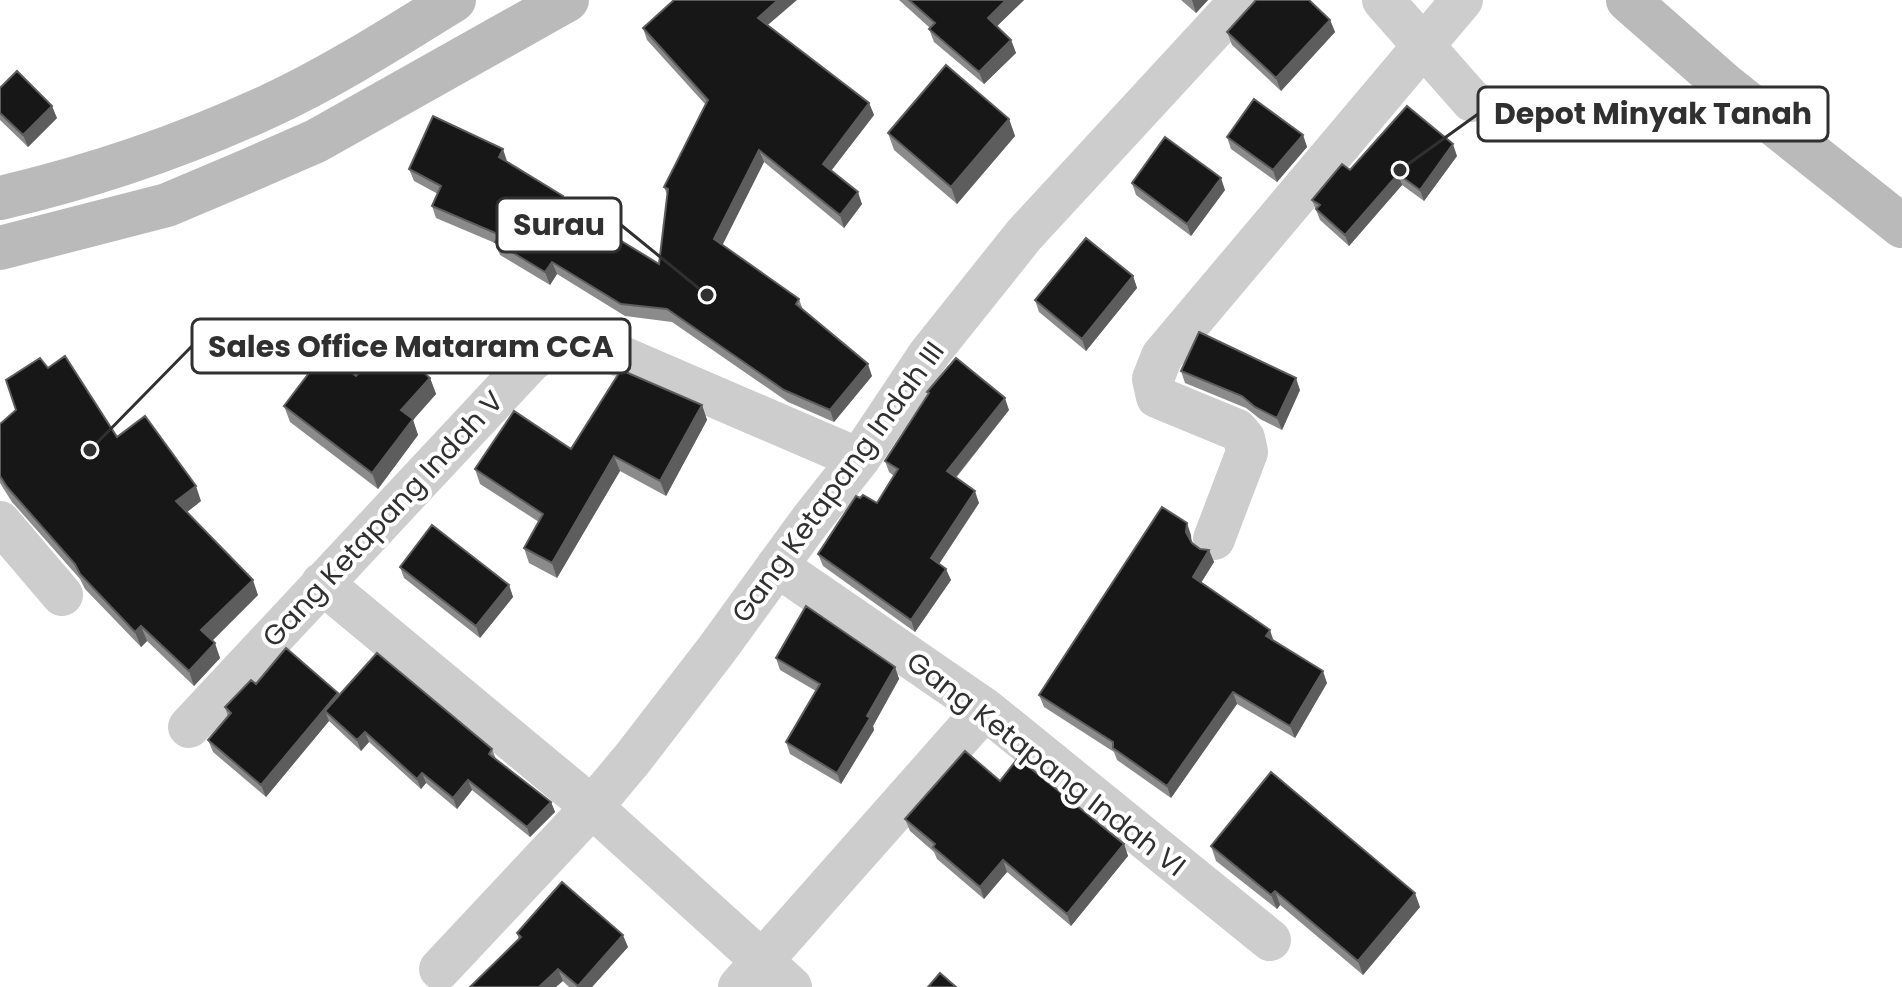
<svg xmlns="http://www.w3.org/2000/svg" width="1902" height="987" viewBox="0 0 1902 987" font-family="Poppins,sans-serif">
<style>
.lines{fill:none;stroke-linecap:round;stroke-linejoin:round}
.street{stroke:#cdcdcd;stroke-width:42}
.secondary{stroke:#bababa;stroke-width:44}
.wall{fill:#8b8b8b}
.shaded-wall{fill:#5d5d5d}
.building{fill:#171717;stroke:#5d5d5d;stroke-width:2}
.labels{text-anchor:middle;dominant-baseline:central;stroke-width:8;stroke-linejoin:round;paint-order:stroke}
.street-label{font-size:28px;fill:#303030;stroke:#fff}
.leader{fill:none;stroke:#303030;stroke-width:3}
.callout-dot{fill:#303030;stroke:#fff;stroke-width:3}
.callout{fill:#fff;stroke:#303030;stroke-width:3}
.callout-label{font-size:30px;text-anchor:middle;font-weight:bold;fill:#303030}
</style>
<rect width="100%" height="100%" fill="#fff"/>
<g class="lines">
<path class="street" d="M1383 0 1472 101
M0 522 62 595
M1214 539 1247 452 1244 438 1237 430 1157 397 1153 379 1162 356 1462 0
M777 566 985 709 1270 940
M322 583 592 807 791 987
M189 727 531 361 541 354 563 345 576 343 599 347 859 459
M440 969 592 807 633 758 717 649 810 521 859 459 929 354 1024 235 1241 0
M739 987 985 709"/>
<path class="secondary" d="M1628 0 1726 86 1902 226
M0 198C91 177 182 146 267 107 332 77 393 38 454 0
M0 248 167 205 245 172 316 141 567 0"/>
</g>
<path class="wall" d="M899 0H1024L997 26 1011 40 1016 53 984 84 934 42 929 29 930 28Z
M1181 0H1208L1196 13Z
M1254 3 1330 20 1335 32 1281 91 1232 45 1227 32Z
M768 25 869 103 874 115 831 171 862 204 844 228 764 162 722 245 799 299 803 310 872 376 834 422 788 402 672 322 625 316 557 274 550 285 500 255 495 243 436 218 432 206 438 194 414 181 409 169 507 162 563 196 566 202 584 215 586 219 659 264 668 197 664 187 705 104 647 40 643 28Z
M0 88 57 118 28 147 0 120Z
M1009 119 1015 136 957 204 894 150 888 133Z
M1303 135 1307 147 1277 182 1231 149 1227 137Z
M1457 156 1424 201 1402 185 1349 246 1320 220 1312 200 1350 170Z
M1132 183 1225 190 1191 236 1136 195Z
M1133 276 1137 288 1086 351 1039 312 1035 300Z
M48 368 117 437 201 501 187 512 258 595 212 641 220 658 194 686 147 641 141 647 85 589 80 579 12 502 0 483V424L16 410Z
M1181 371 1300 390 1282 430 1260 419 1246 408 1185 383Z
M356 376 430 378 436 394 413 420 418 435 378 489 290 422 284 406Z
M927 392 1009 410 956 478 979 503 939 564 951 580 915 632 823 566 818 554 860 498 877 503 894 476 889 472 885 461 928 394Z
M702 405 707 420 666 496 620 471 557 578 529 563 524 548 539 522 480 484 475 469 571 449Z
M1191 535 1192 543 1200 549 1209 550 1214 562 1201 583 1327 683 1295 738 1237 704 1171 798 1117 760 1114 752 1044 707 1039 695Z
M400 567 509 585 513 597 480 638 404 578Z
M776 658 895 667 899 679 873 726 874 730 841 784 790 754 786 742 816 691 780 670Z
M256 684 339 695 492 749 496 759 551 802 555 812 530 837 472 790 457 809 426 783 421 789 369 742 361 751 329 721 266 797 213 752 208 740 228 717 225 707Z
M1000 781 1124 844 1128 856 1071 926 1007 872 984 899 937 859 934 852 910 831 905 819Z
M1211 846 1420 907 1363 975 1280 905 1277 909 1216 861Z
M517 933 628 947 592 987H569L519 940Z"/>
<path class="shaded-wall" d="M778 0H797L762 30 758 18Z
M1006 0H1024L993 30 988 18Z
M1192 0H1208L1196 13Z
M1330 20 1335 32 1281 91 1276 78Z
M1011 40 1016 53 984 84 979 72Z
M869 103 874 115 827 176 823 164Z
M52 106 57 118 28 147 23 135Z
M1009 119 1015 136 957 204 951 187Z
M1303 135 1307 147 1277 182 1273 170Z
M1453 144 1457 156 1424 201 1420 190Z
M503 149 507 161 499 157Z
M759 150 764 162 719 252 714 239Z
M1398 174 1402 185 1349 246 1345 235Z
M1221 178 1225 190 1191 236 1187 224Z
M858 192 862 204 844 228 840 215Z
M552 262 557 274 550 285 545 272Z
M1133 276 1137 288 1086 351 1082 339Z
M868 364 872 376 834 422 830 410Z
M430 378 436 394 413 420 418 435 378 489 372 473 401 410Z
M1296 378 1300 390 1282 430 1277 418Z
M1005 398 1009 410 951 483 947 471Z
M702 405 707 420 666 496 660 481Z
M614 456 620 471 557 578 552 563Z
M196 486 201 501 182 516 176 501Z
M975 491 979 503 935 570 931 558Z
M1187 523 1191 535V544L1186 532Z
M1209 550 1214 562 1197 589 1193 577Z
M946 569 951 580 915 632 911 620Z
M253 580 258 595 207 646 201 630Z
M509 585 513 597 480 638 476 626Z
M141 626 147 641 141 647 135 632Z
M1270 630 1274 642 1266 636Z
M215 643 220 658 194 686 189 671Z
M895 667 899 679 873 726 874 730 841 784 837 773Z
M1323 671 1327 683 1295 738 1290 726Z
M1233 692 1237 704 1171 798 1167 786Z
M338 693 343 705 325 711 329 721 266 797 261 785Z
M365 732 369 742 361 751 357 740Z
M422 773 426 783 421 789 417 779Z
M468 780 472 790 457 809 453 798Z
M551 802 555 812 530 837 527 827Z
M1124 844 1128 856 1071 926 1067 914Z
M1003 860 1007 872 984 899 980 887Z
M1275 891 1280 905 1277 909 1271 895Z
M1415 893 1420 907 1363 975 1358 961Z
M623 935 628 947 592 987H578Z
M558 969 563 981 556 987H539Z"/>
<path class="building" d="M674 0H778L758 18 869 103 823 164 858 192 840 215 759 150 714 239 799 299 796 304 868 364 830 410 784 390 667 309 621 304 552 262 545 272 495 242 500 235 432 206 441 186 409 169 433 116 503 149 499 157 563 196 561 199 584 215 582 217 659 264 668 189 664 187 708 100 643 28Z
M909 0H1006L988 18 1011 40 979 72 929 29 935 23Z
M1256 0H1309L1330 20 1276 78 1227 32Z
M946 65 1009 119 951 187 888 133Z
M17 71 52 106 23 135 0 113V88Z
M1254 99 1303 135 1273 170 1227 137Z
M1407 106 1453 144 1420 190 1398 174 1345 235 1316 209 1320 205 1312 200 1342 164 1350 170Z
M1165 137 1221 178 1187 224 1132 183Z
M1086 238 1133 276 1082 339 1035 300Z
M1199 332 1296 378 1277 418 1255 407 1242 396 1181 371Z
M388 341 430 378 401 410 413 419 372 473 284 406 325 352 356 376Z
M65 356 117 437 145 416 196 486 176 501 253 580 201 630 215 643 189 671 141 626 135 632 80 574 75 564 7 487 0 476V424L16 410 6 380 40 358 48 368Z
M956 358 1005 398 947 471 975 491 931 558 946 569 911 620 818 554 856 496 860 498 863 495 877 503 898 469 885 461 929 393 927 392Z
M621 370 702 405 660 481 614 456 552 563 524 548 543 514 475 469 514 411 571 449Z
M1162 507 1187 523 1186 532 1192 543 1200 549 1209 550 1193 577 1270 630 1266 636 1323 671 1290 726 1233 692 1167 786 1113 748V742L1039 695Z
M432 525 509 585 476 626 400 567Z
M806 606 895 667 867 716 870 718 837 773 786 742 820 684 776 658Z
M286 648 338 693 261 785 208 740 231 713 225 707 251 680 256 684Z
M377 653 492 749 489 754 551 802 527 827 468 780 453 798 422 773 417 779 365 732 357 740 325 711Z
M965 751 1000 781 1018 758 1124 844 1067 914 1003 860 980 887 933 847 935 844 905 819Z
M1271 772 1415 893 1358 961 1275 891 1271 895 1211 846Z
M562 882 623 935 578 986 558 969 539 987H470L521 937 517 933Z
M940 973 956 987H928Z"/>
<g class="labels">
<g class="street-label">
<text transform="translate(838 482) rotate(-54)">Gang Ketapang Indah III</text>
<text transform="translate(383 519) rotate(-47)">Gang Ketapang Indah V</text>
<text transform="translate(1046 764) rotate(38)">Gang Ketapang Indah VI</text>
</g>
</g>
<path class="leader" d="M1400 170L1478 114M707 295L621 225M90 450L192 346"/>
<g class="callout-dot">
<circle cx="1400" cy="170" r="8"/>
<circle cx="707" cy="295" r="8"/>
<circle cx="90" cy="450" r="8"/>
</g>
<g class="callout">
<rect x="1478" y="87" width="350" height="54" rx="8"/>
<rect x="497" y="198" width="124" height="54" rx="8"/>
<rect x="192" y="319" width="438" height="54" rx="8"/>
</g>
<g class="callout-label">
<text x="1653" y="124">Depot Minyak Tanah</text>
<text x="559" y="235">Surau</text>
<text x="411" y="357">Sales Office Mataram CCA</text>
</g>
</svg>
